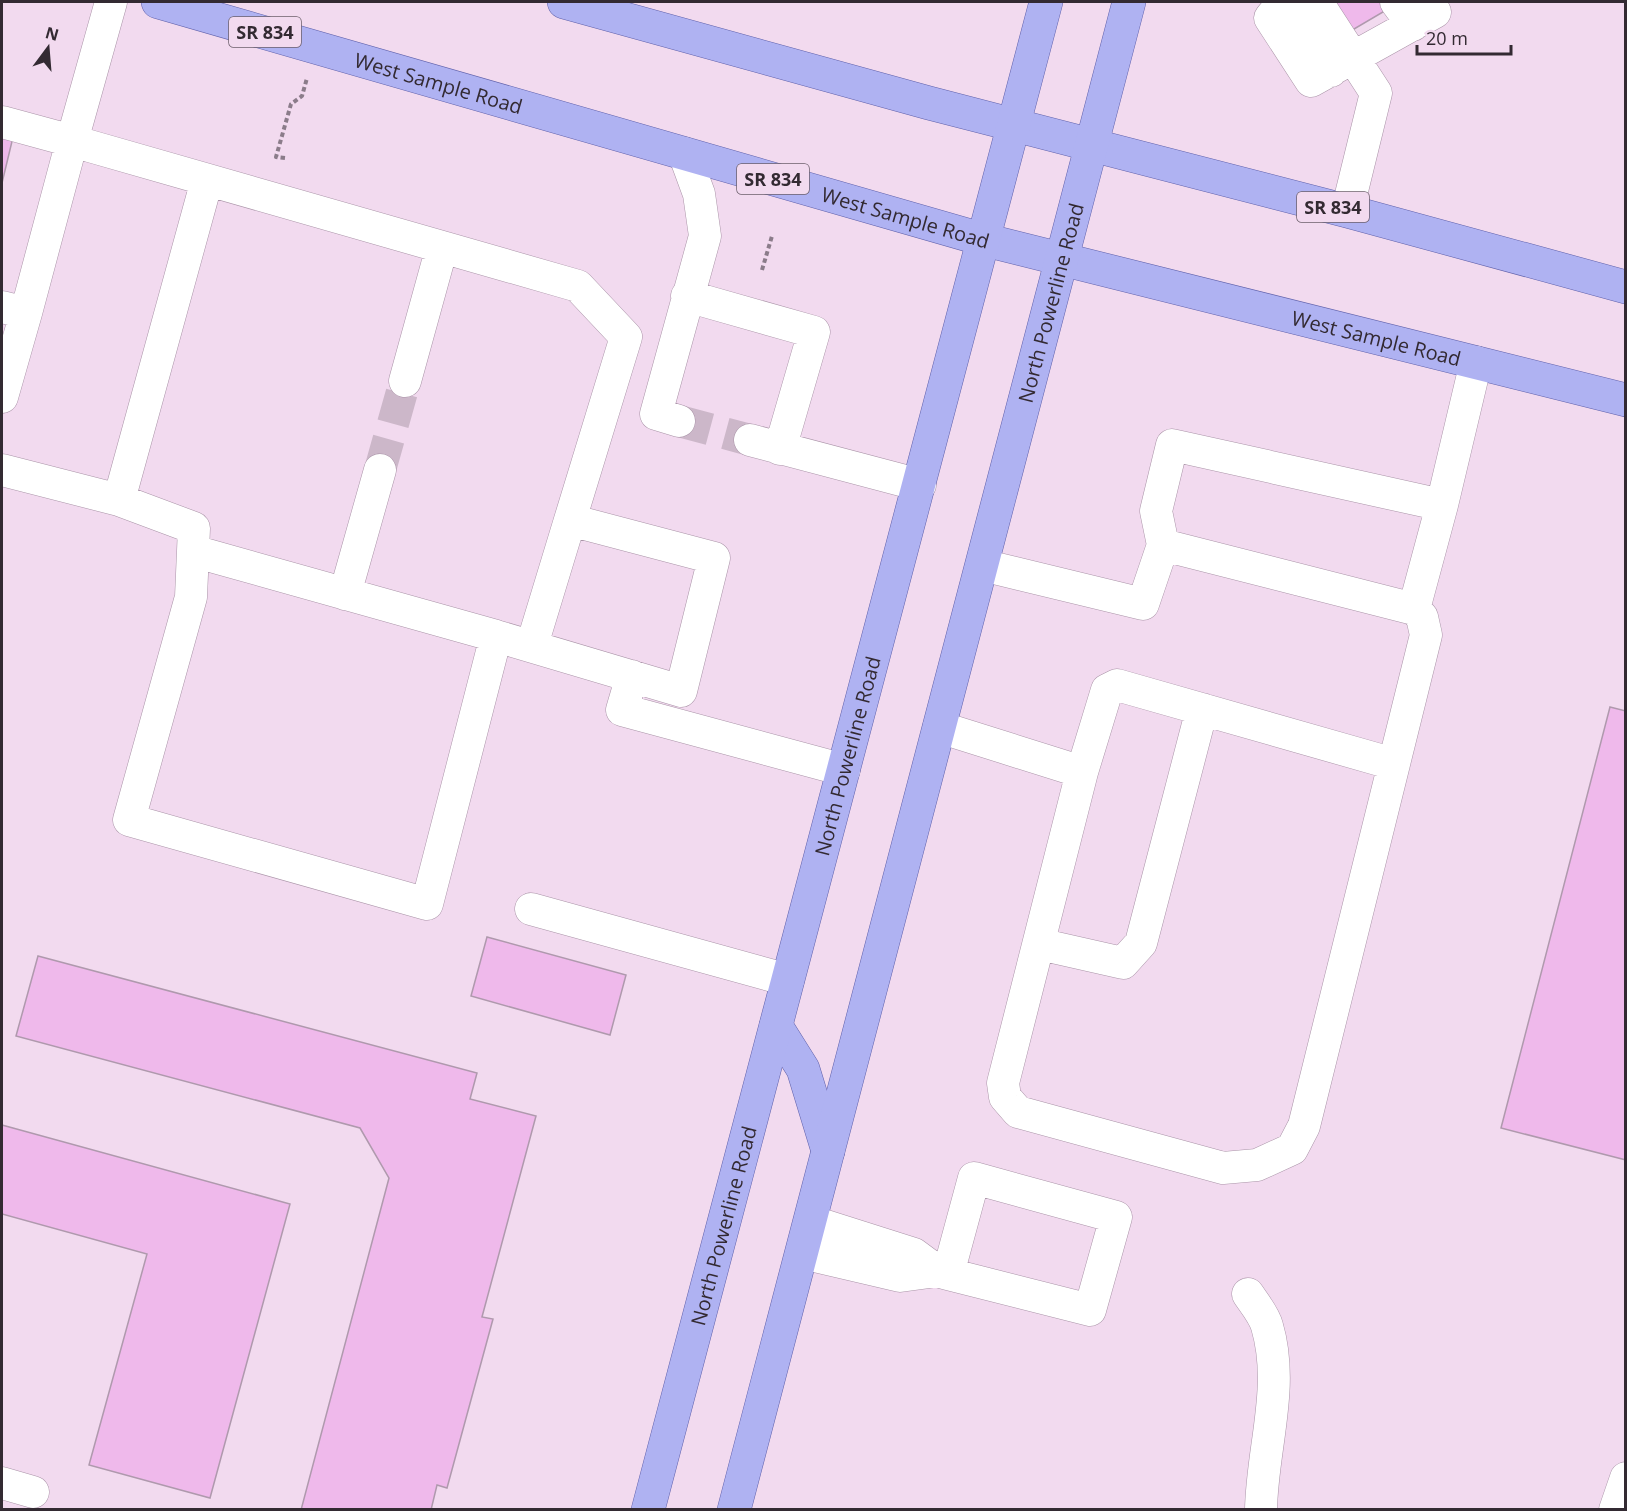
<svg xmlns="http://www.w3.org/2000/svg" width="1627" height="1511" viewBox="0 0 1627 1511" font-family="'Open Sans',sans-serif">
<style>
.building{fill:#efb9eb;stroke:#af99ad;stroke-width:1.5}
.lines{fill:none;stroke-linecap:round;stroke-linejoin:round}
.minor-tunnel{stroke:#ccb7c9;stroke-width:32;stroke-dasharray:32 16;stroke-linecap:butt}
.minor-casing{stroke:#aa94a8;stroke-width:33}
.major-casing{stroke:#6061aa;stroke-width:34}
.path{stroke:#8b7c8a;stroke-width:4;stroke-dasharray:4.5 3;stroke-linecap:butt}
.minor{stroke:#fff;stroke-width:32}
.major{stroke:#afb2f2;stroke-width:33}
.labels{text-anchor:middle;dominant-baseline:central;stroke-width:4.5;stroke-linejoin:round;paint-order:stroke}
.shield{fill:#f2daef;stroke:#6c5f6b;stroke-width:1.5}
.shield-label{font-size:18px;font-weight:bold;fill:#332a32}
.street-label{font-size:20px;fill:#332a32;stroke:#f2daef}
</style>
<rect width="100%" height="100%" fill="#f2daef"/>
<path class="building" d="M1329 2H1400L1298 62Z
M2 130 14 133 2 183Z
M1610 707 1626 711V1160L1501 1128Z
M487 937 626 975 610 1035 471 996Z
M38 956 477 1073 470 1099 536 1116 482 1317 493 1319 447 1488 437 1485 431 1510H301L389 1178 360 1128 16 1036Z
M2 1125 290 1204 210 1498 89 1465 147 1254 2 1214Z"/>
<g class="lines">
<path class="minor-tunnel" d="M679 421 750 440
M380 470 405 381"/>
<defs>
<path id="minor" d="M1283 2 1270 18 1311 81 1435 12 1426 2
M1290 2 1331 71
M1317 2 1376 93 1347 211
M1396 2 1413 25
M2 122 72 141 111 2
M687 296 814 332 780 449
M2 307 26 313 72 141 578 286 626 337 570 520 714 558 681 691 496 636 427 904 129 820 191 597 194 528 119 500 207 180
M405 381 442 247
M2 397 26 313
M679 421 656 414 705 236 699 194 684 153
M750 440 920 485
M2 470 119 500
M1442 505 1476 362
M193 551 496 636
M982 565 1143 604 1163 545 1156 511 1172 445 1442 505 1414 609 1163 545
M345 594 380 470
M532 645 570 520
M632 676 622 710 844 770
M939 727 1082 772 1003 1083 1005 1097 1018 1112 1223 1168 1257 1165 1292 1149 1304 1126 1426 635 1422 617 1414 609
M1082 772 1107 690 1117 685 1394 764
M531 909 788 980
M1039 944 1123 963 1141 943 1202 709
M810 1221 914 1254 937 1271 948 1274 1090 1310 1116 1217 974 1178 948 1274
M802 1253 900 1276 937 1271
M1248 1294C1254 1303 1264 1315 1267 1326 1285 1387 1262 1448 1261 1510
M2 1483 33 1492
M1615 1510 1626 1478"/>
<g id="major">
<path id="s1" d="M158 2 985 240 1626 400"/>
<path d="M564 2 929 103 1347 211 1626 287"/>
<path d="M776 1026 803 1069 828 1151"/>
<path id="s2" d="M648 1510 1046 2"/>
<path id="s3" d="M734 1510 1129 2"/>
</g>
</defs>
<use href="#minor" class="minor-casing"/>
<use href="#major" class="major-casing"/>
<path class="path" d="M285 158 276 157 291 104 302 96 307 78
M762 270 772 236"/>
<use href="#minor" class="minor"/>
<use href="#major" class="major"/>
</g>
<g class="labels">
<g class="shield">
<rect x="229" y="17" width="72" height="30" rx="4.5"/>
<rect x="737" y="164" width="72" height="30" rx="4.5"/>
<rect x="1297" y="192" width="72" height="30" rx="4.5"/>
</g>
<g class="shield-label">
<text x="265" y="32">SR 834</text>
<text x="773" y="179">SR 834</text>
<text x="1333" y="207">SR 834</text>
</g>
<g class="street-label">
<text stroke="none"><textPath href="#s1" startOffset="292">West Sample Road</textPath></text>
<text stroke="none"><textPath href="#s1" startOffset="778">West Sample Road</textPath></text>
<text stroke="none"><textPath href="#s3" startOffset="1248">North Powerline Road</textPath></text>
<text stroke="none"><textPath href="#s1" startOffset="1264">West Sample Road</textPath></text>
<text stroke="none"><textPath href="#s2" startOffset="780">North Powerline Road</textPath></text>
<text stroke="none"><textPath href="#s2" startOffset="294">North Powerline Road</textPath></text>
</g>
</g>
<rect width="1627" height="1511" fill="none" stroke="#332a32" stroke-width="6"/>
<g transform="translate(48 48) rotate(16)" stroke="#f2daef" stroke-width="4.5" paint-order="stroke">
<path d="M0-4.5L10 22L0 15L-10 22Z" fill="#332a32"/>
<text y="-9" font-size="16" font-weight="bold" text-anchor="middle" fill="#332a32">N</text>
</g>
<path d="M1417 45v9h94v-9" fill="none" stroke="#332a32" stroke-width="3"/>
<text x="1426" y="45" font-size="18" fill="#332a32" stroke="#f2daef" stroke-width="4.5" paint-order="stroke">20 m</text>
</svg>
